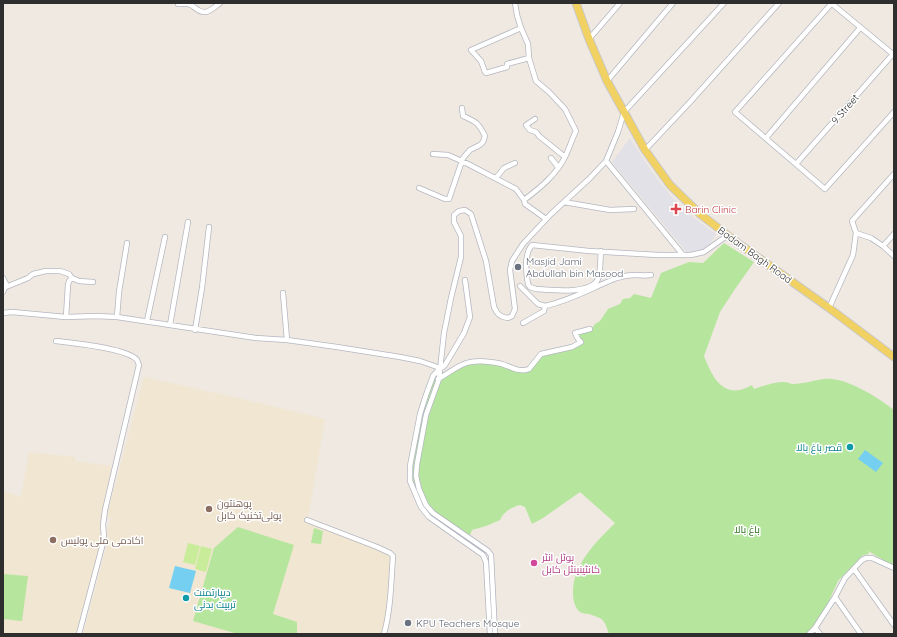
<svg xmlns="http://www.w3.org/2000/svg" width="897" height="637" viewBox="0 0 897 637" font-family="Quicksand,Cairo,sans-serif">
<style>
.industrial{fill:#e3e1e8}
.education{fill:#f0e6d1}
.green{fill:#b6e59e}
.pitch{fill:#c9ec9a}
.water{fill:#75cff0}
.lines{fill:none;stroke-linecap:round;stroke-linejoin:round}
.street-casing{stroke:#b4b7c1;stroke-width:6}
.primary-casing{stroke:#c9c9c9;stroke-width:9}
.street{stroke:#fff;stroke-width:4.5}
.primary{stroke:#f2d163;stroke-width:7}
.health-dot{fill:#e0444e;stroke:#fff;stroke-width:1.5}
.worship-dot{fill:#6b7280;stroke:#fff;stroke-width:1.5}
.culture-dot{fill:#0f9aa8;stroke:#fff;stroke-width:1.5}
.education-dot{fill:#8d6e63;stroke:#fff;stroke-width:1.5}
.hotel-dot{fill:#d1479c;stroke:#fff;stroke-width:1.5}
.labels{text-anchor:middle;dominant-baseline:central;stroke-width:3;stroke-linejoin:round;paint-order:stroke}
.street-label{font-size:10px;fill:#2e2e2e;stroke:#fff}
.health-label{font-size:10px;fill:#be3a42;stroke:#fff;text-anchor:start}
.worship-label{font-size:10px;fill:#5b616d;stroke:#fff;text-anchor:start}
.culture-label{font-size:10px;fill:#0d838f;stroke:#fff;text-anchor:end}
.education-label{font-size:10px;fill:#785e54;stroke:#fff;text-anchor:start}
.park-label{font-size:10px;fill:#2c6e1b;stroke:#fff}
.hotel-label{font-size:10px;fill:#b23c85;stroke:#fff;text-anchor:start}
</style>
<rect width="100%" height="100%" fill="#efe9e1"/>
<path class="industrial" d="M630 138 652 172 672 197 694 218 716 234 710 244 701 250 688 254 612 162Z"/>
<path class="education" d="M144 377 234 397 325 419 309 513 306 521 388 553 391 557 389 608 382 634H83L109 537 106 536V534L111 518 107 517 110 504Z
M29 452 75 457V461L111 466V468L115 469 105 510 104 537 79 634H3V491L21 497Z"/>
<path class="green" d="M724 243 754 262 735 289 720 312 704 356C710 371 719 394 740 390 744 389 748 387 752 385L754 389C764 386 774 382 784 382 788 382 790 384 793 384 804 384 814 380 824 379 846 377 877 397 894 410V565L890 564 868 551 869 554 863 555 838 581 824 612 808 634H609C604 619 604 619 589 614 586 614 582 613 580 612 574 607 573 599 573 592 573 564 597 541 615 523L580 492 543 518 532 524 525 507 520 505C512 507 503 512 500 520L486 526 472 530 467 543 429 517 421 507 410 481V466L420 414 432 380C444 378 452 370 463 365 478 357 509 367 525 371L541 354 562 350 581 342 575 333 588 330 593 327 595 324 600 321 608 309 620 304 623 299 630 298 634 294 651 298 661 273 689 262 703 263Z
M238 527 294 545 273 614 297 622V634H238L193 621 214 548Z
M314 528 323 531 321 544 311 543Z
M3 574 28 576 22 621 3 619Z"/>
<path class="pitch" d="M188 543 200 546 195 565 183 562Z
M201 546 212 549 206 572 195 569Z"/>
<path class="water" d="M865 450 883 463 876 472 858 459Z
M175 566 196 571 190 593 169 588Z"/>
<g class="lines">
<defs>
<path id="street" d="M515 3 517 15 521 28 528 44 529 58 536 81 549 92 565 109 576 131C572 139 569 149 565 157 556 175 540 188 524 200L525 204 546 219
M831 3 894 55
M832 3 735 112 825 189 894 112
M178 4C182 4 187 3 191 5 196 8 199 13 206 12 211 11 216 6 220 3
M521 28 471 50 481 61 485 72 486 73 507 67V64L529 58
M589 39 620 3
M607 81 673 3
M535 119 526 125 530 130 536 132 539 136 565 157
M766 138 860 28
M645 150 691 101 779 3
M433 154 448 155 466 163 516 189 524 200
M551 158 558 167
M606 161 683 255
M796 164 893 54
M496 178 504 168 515 163
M419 188 445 199H449L450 196 463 158 470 150 480 145 483 142 485 136C478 122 476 122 463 116L462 108
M564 202 610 210 634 209
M856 233 871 238 883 246 894 256
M883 246 894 234
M601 251C600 260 601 271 598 279 591 295 550 290 536 289L530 287 528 284C526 273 524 254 532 245L589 251 658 255H691L704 252 728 235
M3 278 6 284 3 292
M465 280 470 317 464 333 445 365 443 367 440 368 433 376 426 395 420 414 410 466V481L421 507 429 517 483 555 486 562 490 634
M520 286 538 304 545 306C570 301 593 287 617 278 623 276 629 275 635 275 641 275 645 276 651 275
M6 287 28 278 33 274 46 271H60L69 274 72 278 79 281 93 282
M283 293 287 340
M829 308 853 255 856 233 852 221 894 174
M3 313 12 312 66 317 96 316 117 317 256 338 287 340 337 347 400 357 420 361 440 368
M66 317 68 285 69 281 72 278
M117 317 119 292 127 243
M147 321 165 237
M523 323 544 311 545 306
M170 325 188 222
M195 330 202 288 209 227
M56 341C72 343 127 348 137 360 137 360 139 365 139 365L127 416 105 510 103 525 104 537 103 543 79 634
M438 379C448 374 460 363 471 362 481 360 493 362 502 364 511 367 520 373 529 369L541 354 572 347 581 342 578 339 575 333 590 329
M307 520 377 547 390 553 393 556C391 583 391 608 384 634
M854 569 894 625
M835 597 861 634
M815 628 820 634
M495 634 491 555 488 551 475 542 433 513 426 505 419 489 416 476 417 464 426 415 439 379 444 333 451 298 461 257V236L454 222V215L459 211 465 210 471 214 486 261 494 307C497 314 500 317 508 318L512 316 515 309 510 270 512 261 523 244 551 214 590 178 606 161 618 132 624 112 724 3
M809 634 815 628 835 597 845 578 862 560 866 558H872L894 568"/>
<path id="primary" d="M576 3 589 39 607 81 645 150 670 185 700 214 739 244 829 308 894 357"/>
</defs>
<use href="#street" class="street-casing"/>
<use href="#primary" class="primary-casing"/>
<use href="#street" class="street"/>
<use href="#primary" class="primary"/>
</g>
<path class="health-dot" d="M674 203h4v4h4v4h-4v4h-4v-4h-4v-4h4z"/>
<g class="worship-dot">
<circle cx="518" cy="267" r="4"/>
<circle cx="408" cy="623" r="4"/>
</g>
<g class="culture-dot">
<circle cx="850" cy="447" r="4"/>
<circle cx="186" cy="598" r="4"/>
</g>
<g class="education-dot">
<circle cx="209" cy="509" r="4"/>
<circle cx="53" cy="540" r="4"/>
</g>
<circle class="hotel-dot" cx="534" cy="563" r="4"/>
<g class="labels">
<g class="street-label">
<text transform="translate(845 109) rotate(-49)">9 Street</text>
<text transform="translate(755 255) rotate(36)">Badam Bagh Road</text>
</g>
<g class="health-label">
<text x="685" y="209">Barin Clinic</text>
</g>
<g class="worship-label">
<text x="526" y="261">Masjid Jami<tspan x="526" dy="12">Abdullah bin Masood</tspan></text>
<text x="416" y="623">KPU Teachers Mosque</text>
</g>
<g class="culture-label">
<text x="842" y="447">قصر باغ بالا</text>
<text x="194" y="592" text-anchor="start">دیپارتمنت<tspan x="194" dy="12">تربیت بدنی</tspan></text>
</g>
<g class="education-label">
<text x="217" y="503">پوهنتون<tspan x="217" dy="12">پولی‌تخنیک کابل</tspan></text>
<text x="61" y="540">اکادمی ملی پولیس</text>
</g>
<g class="park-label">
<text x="747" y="529">باغ بالا</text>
</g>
<g class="hotel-label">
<text x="542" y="557">ہوٹل انٹر<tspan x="542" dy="12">کانٹینینٹل کابل</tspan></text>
</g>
</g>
<rect width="897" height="637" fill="none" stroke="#2e2e2e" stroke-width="8"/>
</svg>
